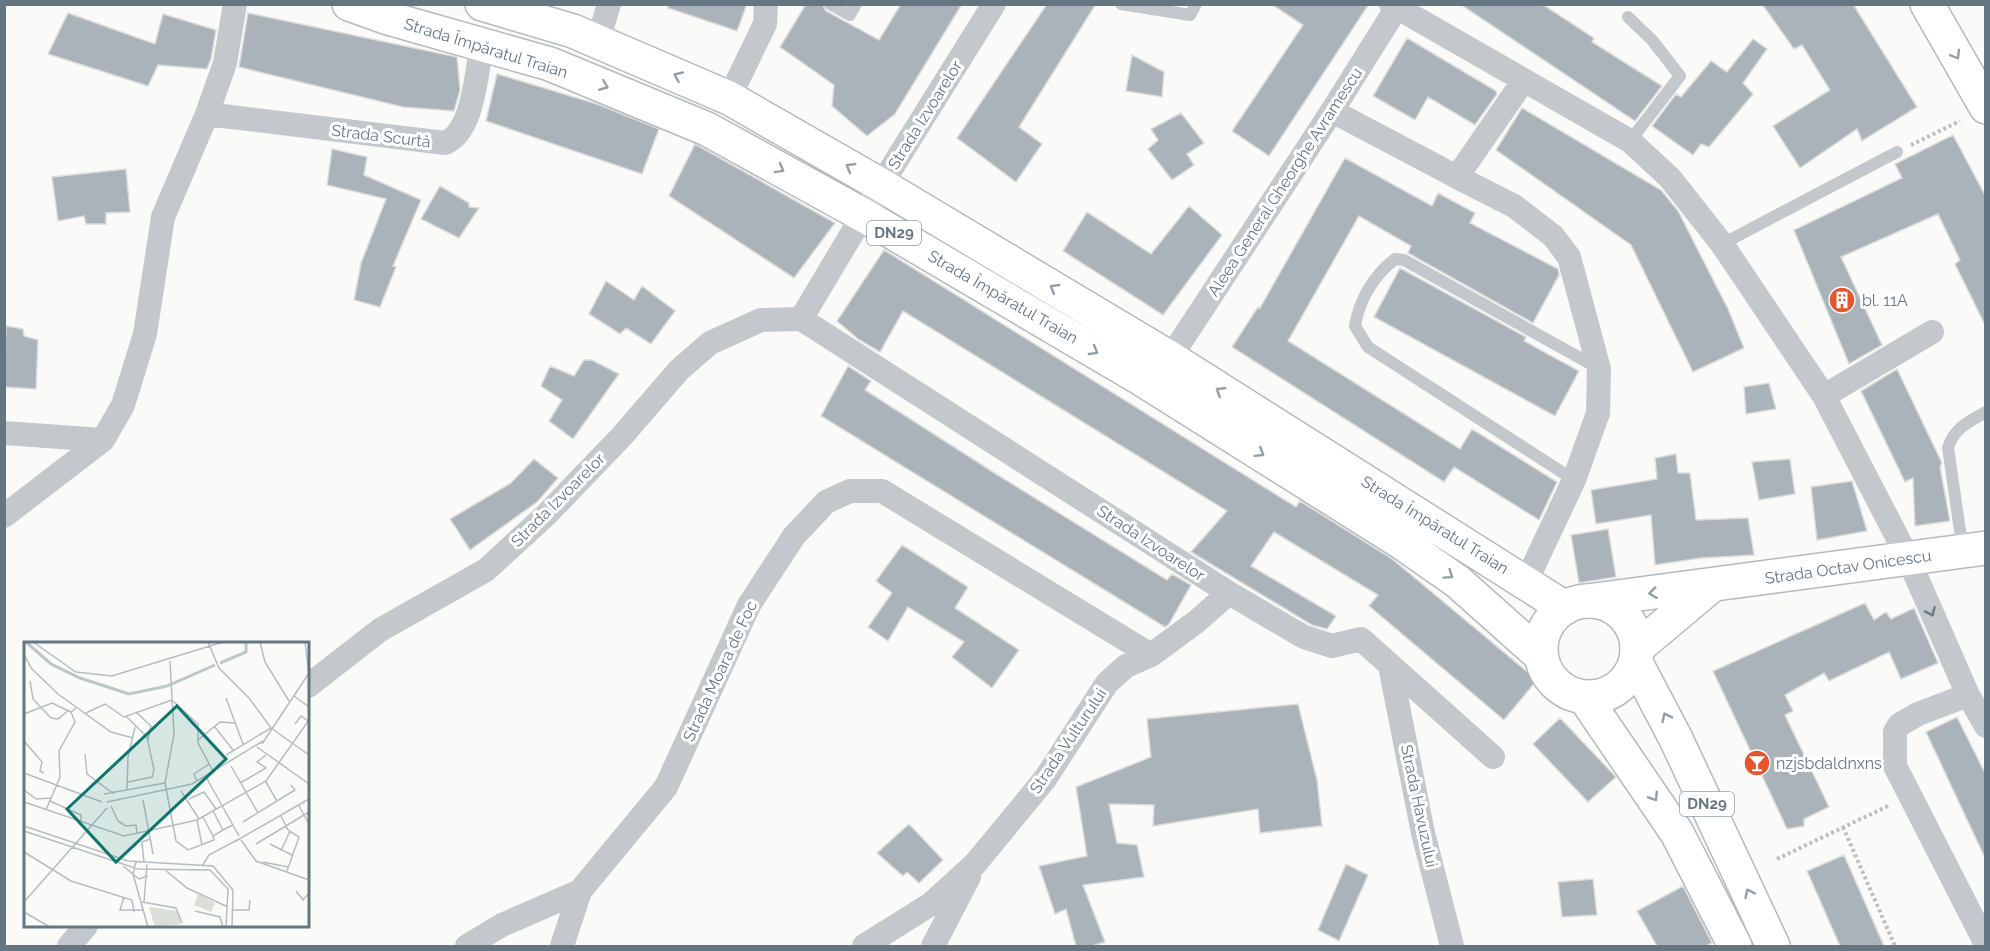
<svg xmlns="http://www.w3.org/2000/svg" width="1990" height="951" viewBox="0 0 1990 951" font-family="Raleway,sans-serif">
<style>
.building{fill:#aab3b9;stroke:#dcdcda;stroke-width:1.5}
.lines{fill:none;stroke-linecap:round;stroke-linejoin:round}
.secondary-casing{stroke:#b3babf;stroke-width:36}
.primary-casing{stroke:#b5babe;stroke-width:36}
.path{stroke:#bbbfc2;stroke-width:4;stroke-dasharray:3 3;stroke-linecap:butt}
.lane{stroke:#c3c8cc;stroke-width:12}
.street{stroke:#c3c8cc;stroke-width:24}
.secondary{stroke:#fff;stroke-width:33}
.primary{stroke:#fff;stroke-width:33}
.oneway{stroke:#939fa8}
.oneway2{stroke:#6a7a87}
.labels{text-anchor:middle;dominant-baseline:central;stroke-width:6;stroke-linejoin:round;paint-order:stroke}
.shield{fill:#fff;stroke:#939fa8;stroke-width:1.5}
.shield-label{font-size:15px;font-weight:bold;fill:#657683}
.street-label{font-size:16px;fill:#657683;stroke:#fff}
.poi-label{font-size:16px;fill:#657683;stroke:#fff;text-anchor:start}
.inset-river{fill:none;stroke:#bbc7cb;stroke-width:3}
.inset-road{fill:none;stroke:#b5bdc2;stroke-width:1.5}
.view{fill:#0f766e;fill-opacity:0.15;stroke:#0f766e;stroke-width:3}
.inset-edge{fill:none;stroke:#657683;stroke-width:3}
</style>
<rect width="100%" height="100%" fill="#fafaf8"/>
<path class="building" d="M668 4H747L737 31 668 8Z
M806 4H822L826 11 879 40 901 4H962L895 114 867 136 832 106 834 85 780 47Z
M1047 4H1096L1019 127 1042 144 1016 182 957 138Z
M1271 4H1369L1269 156 1232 131 1303 25Z
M1460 4H1542L1594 38 1592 42 1662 86 1635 121Z
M1762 4H1853L1917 107 1862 141 1857 129 1800 168 1773 126 1830 90 1802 45 1794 49Z
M68 13 155 44 163 14 216 30 211 59 207 69 158 65 148 86 48 54Z
M248 13 457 57 460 90 454 111 403 107 239 67Z
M1407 38 1496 91 1497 94 1475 125 1428 97 1415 120 1373 96Z
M1753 39 1767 49 1743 83 1753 94 1709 147 1701 144 1693 155 1652 126 1676 94 1681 97 1711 61 1727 72Z
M1132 55 1164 72 1162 97 1126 91Z
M497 74 597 104 659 129 642 174 486 121Z
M1522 108 1661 190 1678 211 1728 309 1744 348 1693 372 1631 245 1496 150Z
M1181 113 1204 143 1187 154 1194 165 1172 180 1148 149 1158 140 1151 129Z
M1953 135 1986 197V327L1955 264 1960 260 1938 214 1841 257 1882 345 1849 364 1794 230 1902 178 1895 164Z
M695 144 835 223 794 278 669 196Z
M332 149 367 157 364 175 421 200 393 266 396 267 380 307 354 300 361 263 386 199 327 185Z
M1345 158 1432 206 1438 193 1475 213 1470 223 1558 269 1559 275 1533 323 1408 253 1411 246 1359 216 1288 341 1460 449 1472 429 1557 482 1539 520 1454 467 1444 482 1232 347 1258 307 1260 308Z
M126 169 130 212 106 213V224H86L84 216 58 221 52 177Z
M440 186 469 203V207L479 208 459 238 421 219Z
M1189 206 1222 235 1163 315 1063 251 1087 212 1151 254Z
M884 250 1296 507 1300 501 1391 558 1537 680 1504 720 1369 606 1378 595 1274 532 1251 566 1336 616 1327 629 1312 625 1191 552 1227 511 903 311 880 352 858 339 837 321Z
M1400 268 1526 337 1524 341 1579 371 1555 416 1374 317Z
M606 281 634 300 642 286 675 311 651 344 626 328 620 334 589 314Z
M6 326 23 329 24 336 38 340 36 389 4 387Z
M584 360H592L619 374 573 439 549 421 562 400 541 386 550 366 574 376Z
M848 366 871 381 865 390 996 474 1167 580 1172 574 1191 585 1169 624 1165 627 821 416Z
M1897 369 1942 463 1940 467 1950 521 1915 526 1913 478 1905 482 1861 391Z
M1769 383 1776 409 1746 414 1744 387Z
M1676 454 1678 473H1690L1696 520 1748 518 1754 555 1701 558 1655 565 1651 515 1596 524 1591 490 1657 479 1655 458Z
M534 459 558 478 537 502 470 550 450 519 511 483Z
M1790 459 1795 494 1759 500 1752 462Z
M1852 481 1867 531 1817 540 1811 487Z
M1608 529 1616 577 1579 583 1571 535Z
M902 545 968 587 955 608 1019 650 992 688 952 657 964 642 908 607 888 641 868 627 892 593 876 581Z
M1865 603 1874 620 1886 612 1891 619 1914 608 1938 663 1901 679 1889 652 1829 681 1824 673 1785 695 1793 711 1785 715 1829 807 1804 819V826L1787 829 1713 671Z
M1298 704 1317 780 1322 826 1260 833 1258 809 1153 826 1154 805 1109 804 1117 843 1137 845 1144 877 1083 885 1105 942 1092 946H1076L1066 909 1055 914 1039 866 1087 856 1076 787 1151 757 1147 719Z
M1957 717 1986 775V860L1926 732Z
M1560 718 1616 777 1588 802 1533 744Z
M909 824 943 860 919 883 907 872 903 876 877 853Z
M1844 855 1884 946H1840L1807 871Z
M1346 864 1368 875 1339 941 1318 930Z
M1593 879 1597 915 1562 917 1558 882Z
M1683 886 1712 943 1706 946H1657L1637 911Z"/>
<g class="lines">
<defs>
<path id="secondary" d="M1587 601 1986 548
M1637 648 1711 586"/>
<path id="primary" d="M349 4 388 18 550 64 707 129 863 215 1140 378 1401 542 1458 582 1541 656
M482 4 573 31 729 98 881 185 1170 358 1565 608
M1927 4 1986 107
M1541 649a48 48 0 1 1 96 0a48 48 0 1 1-96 0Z
M1636 663 1676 739 1773 946
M1585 698 1677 833 1735 946"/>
</defs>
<use href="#secondary" class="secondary-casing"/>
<use href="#primary" class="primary-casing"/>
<path class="path" d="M1911 145 1960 121
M1843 827 1895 946
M1777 859 1890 805"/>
<path class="lane" d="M830 4 850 15 856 4
M1121 4 1190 15 1196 4
M1628 17 1652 40 1680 76 1630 141
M1722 244 1897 152
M1574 480 1368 347 1355 326C1359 300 1374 275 1395 259L1404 260 1598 368
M1963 551 1948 448C1954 428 1968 422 1986 412"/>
<path class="street" d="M1391 4 1630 141 1670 178 1722 244 1824 396 1908 558 1968 695 1986 726
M598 41 609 4
M1524 80 1457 177 1514 206 1553 236 1569 257 1599 369 1598 413 1574 480 1526 582
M729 98 765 24 766 4
M1332 111 1457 177
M207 114 445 143C474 131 476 73 482 44
M801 319 1229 593 1304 637 1332 646 1361 639 1493 757
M1170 358 1332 111 1399 4
M1824 396 1932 332
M4 433 103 440
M4 516 103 440 123 405 145 334 163 217 207 114 225 63 235 4
M1390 666 1423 833 1452 946
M308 686 380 630 486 570 546 515 622 436 679 370 710 343 761 320 801 319 881 185 994 4
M1968 695 1918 714 1899 725 1895 732V766L1986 944
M69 946 86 926
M467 946 502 925 580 891
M562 946 580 891 666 787 749 605 794 536 826 502 850 491H882L1151 655
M864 946 931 904 975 864 1045 779 1107 683 1126 666 1151 655 1196 622 1229 593
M933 946 969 877"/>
<use href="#secondary" class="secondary"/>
<use href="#primary" class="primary"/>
</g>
<defs><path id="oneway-chevron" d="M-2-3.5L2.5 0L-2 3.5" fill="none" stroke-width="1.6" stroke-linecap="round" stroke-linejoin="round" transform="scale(1.5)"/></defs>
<g class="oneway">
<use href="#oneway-chevron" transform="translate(1956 55) rotate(60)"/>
<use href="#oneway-chevron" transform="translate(678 76) rotate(-156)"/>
<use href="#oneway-chevron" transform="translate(604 86) rotate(22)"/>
<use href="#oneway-chevron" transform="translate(850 167) rotate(-150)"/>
<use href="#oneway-chevron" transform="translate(780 169) rotate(29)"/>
<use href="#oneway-chevron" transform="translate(1054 288) rotate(-149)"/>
<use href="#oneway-chevron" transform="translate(1094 351) rotate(30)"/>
<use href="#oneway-chevron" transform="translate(1220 391) rotate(-148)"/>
<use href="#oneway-chevron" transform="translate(1260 453) rotate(32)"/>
<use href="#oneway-chevron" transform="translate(1449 575) rotate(35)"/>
<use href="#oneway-chevron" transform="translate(1653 593) rotate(173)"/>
<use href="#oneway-chevron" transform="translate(1666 717) rotate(-116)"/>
<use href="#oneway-chevron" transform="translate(1654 797) rotate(57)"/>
<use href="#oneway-chevron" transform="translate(1749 893) rotate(-115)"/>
</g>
<use class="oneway2" href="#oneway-chevron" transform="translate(1931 612) rotate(66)"/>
<defs>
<symbol id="building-disc" viewBox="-11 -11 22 22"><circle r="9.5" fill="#e4572e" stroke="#fff"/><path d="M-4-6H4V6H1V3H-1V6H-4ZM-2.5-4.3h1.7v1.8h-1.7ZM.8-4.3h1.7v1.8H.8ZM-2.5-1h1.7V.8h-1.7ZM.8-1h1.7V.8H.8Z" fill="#fff"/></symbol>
<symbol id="bar-disc" viewBox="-11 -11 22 22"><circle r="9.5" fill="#e4572e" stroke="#fff"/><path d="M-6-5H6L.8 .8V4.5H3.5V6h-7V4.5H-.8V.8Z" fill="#fff"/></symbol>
</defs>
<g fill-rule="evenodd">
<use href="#building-disc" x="1827" y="285" width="30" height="30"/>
<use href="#bar-disc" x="1742" y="748" width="30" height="30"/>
</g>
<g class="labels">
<g class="shield">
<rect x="867" y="221" width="54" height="24" rx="4.5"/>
<rect x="1680" y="792" width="54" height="24" rx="4.5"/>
</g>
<g class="shield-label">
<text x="894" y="233">DN29</text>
<text x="1707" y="804">DN29</text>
</g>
<g class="street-label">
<text transform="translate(486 48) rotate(17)">Strada Împăratul Traian</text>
<text transform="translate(925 115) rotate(-58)">Strada Izvoarelor</text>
<text transform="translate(381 136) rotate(7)">Strada Scurtă</text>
<text transform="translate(1285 182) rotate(-57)">Aleea General Gheorghe Avramescu</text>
<text transform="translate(1003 297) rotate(30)">Strada Împăratul Traian</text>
<text transform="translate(558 500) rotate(-45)">Strada Izvoarelor</text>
<text transform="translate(1435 525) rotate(32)">Strada Împăratul Traian</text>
<text transform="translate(1151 543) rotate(33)">Strada Izvoarelor</text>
<text transform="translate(1848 567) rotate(-8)">Strada Octav Onicescu</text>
<text transform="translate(720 671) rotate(-65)">Strada Moara de Foc</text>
<text transform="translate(1068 741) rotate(-56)">Strada Vulturului</text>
<text transform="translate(1419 806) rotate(78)">Strada Havuzului</text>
</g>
<g class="poi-label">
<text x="1862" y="300">bl. 11A</text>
<text x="1776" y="763">nzjsbdaldnxns</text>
</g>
</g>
<g transform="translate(24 642)">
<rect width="285" height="285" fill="#fafaf8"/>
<path d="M174 252 191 261 187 270 170 263ZM125 265 153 269 157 282 131 285Z" fill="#dadfd7"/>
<path class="inset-river" d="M2 0 27 22 56 36 105 52 143 44 191 23M196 21 222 10V0"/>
<path class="inset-road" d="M9 0 52 30 88 34 199 0M184 0 195 26 225 56 247 86 285 113M236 0 241 20 265 59M281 0 285 32M0 13 8 27 34 52 87 90 109 96M146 19 150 92 141 141 152 199 164 208 190 198 189 194 199 188M6 39 9 57 27 76 34 77 45 68M270 54 285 65M202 56 219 102M149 59 174 82V101L190 131M112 70 127 84 124 98M62 71 81 62 100 75 148 58M0 72 28 61 47 70 53 65M102 74 123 95 130 128 128 135 104 140M0 82V109M271 82 277 74 284 79M190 84 209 108M174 98 196 80 211 81M0 99 18 120 16 129 20 131M238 102 285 31M233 105 285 142M61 112 63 132 90 152M202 113 247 86M207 124 234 171M0 131 78 160M182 135 215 194M173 139 170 132 185 122M216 141 242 126 233 120 242 113M0 148 12 157 27 156M103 148 104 115 111 85M157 149 175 177M80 152 141 141M165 157 180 150 192 167M119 158 129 212M26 159 57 173V180M253 159 271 148 267 143M0 160 100 194 173 178 242 139 285 78M83 160 168 142 239 99M87 164 94 179 102 184 112 183 113 191M275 164 285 182M22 168 36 135 35 109 51 80 47 70M189 169 199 188 209 183M257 174 264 188 275 195 263 229M179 175 189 194M173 178 178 203M219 180 253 159 242 140M0 184 104 219 189 224 209 248 208 285M0 189 114 227 186 228 204 247 202 285M217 198 232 219 285 238M210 200 285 157M232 202 285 170M246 202 268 213M257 209 266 189M0 210 47 239 108 258 110 270M112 220 109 232 124 285M239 220 264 225M120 221 118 200 126 197M99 224 115 237 124 234M178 224 185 213 213 198M140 227 163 246 204 265M272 249 279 258 285 251M100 255 96 268H120M0 260 83 166M118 260 152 266 158 281M120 260 123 222M209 268H225L226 258M171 269 196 275 199 285M0 270 26 285"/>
<path class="view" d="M153 64 202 117 92 220 43 167Z"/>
<rect width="285" height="285" class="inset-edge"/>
</g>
<rect width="1990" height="951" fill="none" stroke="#657683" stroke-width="12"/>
</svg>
